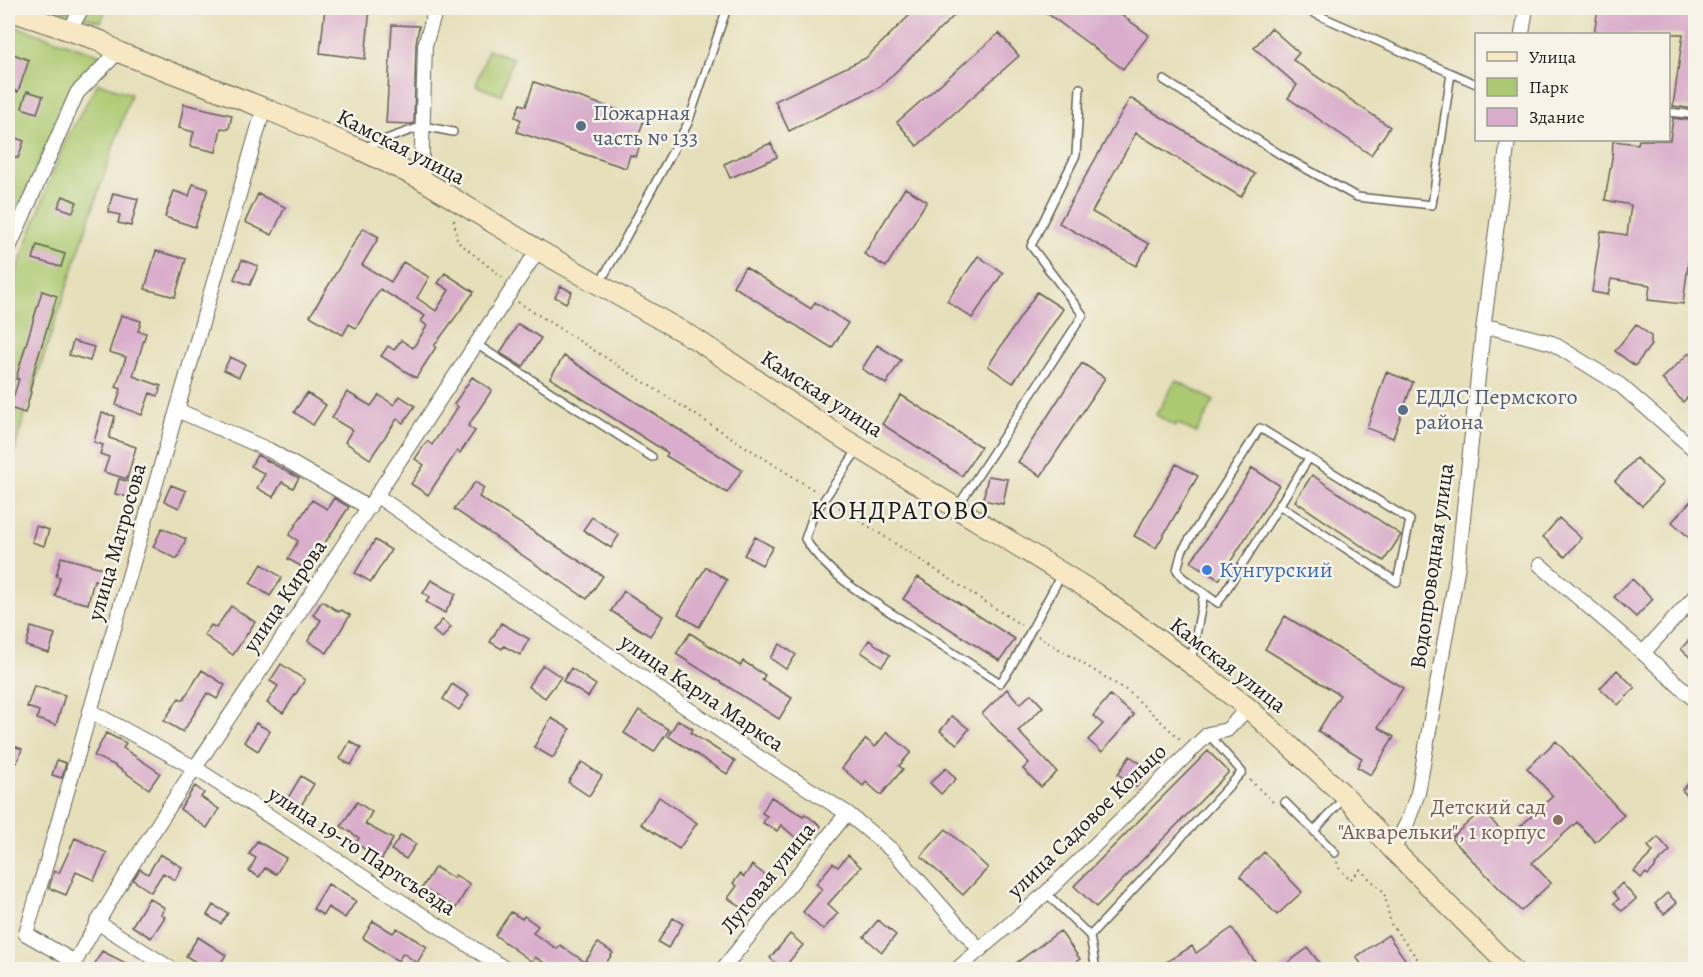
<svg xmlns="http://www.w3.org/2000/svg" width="1703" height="977" viewBox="0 0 1703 977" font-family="Alegreya,serif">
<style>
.green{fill:#abc970;stroke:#647246;stroke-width:1.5}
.building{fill:#d9adcb}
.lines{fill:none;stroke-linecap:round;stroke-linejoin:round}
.lane-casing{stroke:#626053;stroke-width:10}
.street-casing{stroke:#626053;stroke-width:16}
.secondary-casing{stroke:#626053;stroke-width:22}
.path{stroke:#626053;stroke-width:2;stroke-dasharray:1.5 4.5;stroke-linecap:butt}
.lane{stroke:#fff;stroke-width:7}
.street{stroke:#fff;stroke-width:14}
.secondary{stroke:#f7e8c3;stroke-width:20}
.service-dot{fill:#5c6f8a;stroke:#f7f3e8;stroke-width:2}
.shop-dot{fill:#3f7fe0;stroke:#f7f3e8;stroke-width:2}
.education-dot{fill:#8d6e63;stroke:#f7f3e8;stroke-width:2}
.labels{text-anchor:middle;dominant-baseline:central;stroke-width:5;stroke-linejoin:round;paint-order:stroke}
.service-label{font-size:22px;fill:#4e5e75;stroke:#f7f3e8;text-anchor:start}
.street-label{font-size:22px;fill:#1c1c1c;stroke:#f7f3e8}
.shop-label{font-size:22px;fill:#366cbe;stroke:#f7f3e8;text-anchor:start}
.education-label{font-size:22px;fill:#785e54;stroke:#f7f3e8;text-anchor:end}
.quarter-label{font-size:26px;letter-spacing:1.5px;fill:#1c1c1c;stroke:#f7f3e8}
</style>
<rect width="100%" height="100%" fill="#f7f3e8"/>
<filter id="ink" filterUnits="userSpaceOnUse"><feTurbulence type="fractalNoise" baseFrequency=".0167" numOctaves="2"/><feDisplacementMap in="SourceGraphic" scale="12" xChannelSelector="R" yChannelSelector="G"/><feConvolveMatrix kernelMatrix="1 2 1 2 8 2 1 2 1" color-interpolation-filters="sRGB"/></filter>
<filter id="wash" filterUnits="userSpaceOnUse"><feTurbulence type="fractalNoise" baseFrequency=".008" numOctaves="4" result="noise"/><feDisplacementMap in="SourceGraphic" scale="24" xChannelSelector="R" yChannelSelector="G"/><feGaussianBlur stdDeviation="1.35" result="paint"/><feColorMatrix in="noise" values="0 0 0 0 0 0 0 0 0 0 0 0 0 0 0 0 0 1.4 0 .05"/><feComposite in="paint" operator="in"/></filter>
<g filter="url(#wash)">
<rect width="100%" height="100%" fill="#e5dfba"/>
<path class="green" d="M53 8H106L101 22Z
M8 24 104 56 72 89 8 230Z
M488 50 513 58 501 95 476 86Z
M98 83 131 94 25 413 8 474V294L64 143Z
M1176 380 1214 401 1196 433 1177 423 1175 426 1156 415Z"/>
<g id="blocks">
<path class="building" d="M325 8H370L365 59 320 53Z
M917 8H962L880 87 789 131 775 101 866 58Z
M1040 8H1125L1120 14 1149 35 1123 69Z
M1598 8H1695V109L1673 106 1683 34H1594Z
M392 25 419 26 416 44 414 123 411 124 386 123Z
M1271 28 1299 53 1293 60 1390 127 1371 155 1288 98 1297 85 1254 48Z
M999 33 1019 56 917 146 897 122Z
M8 52 29 60 18 92 8 88Z
M534 82 644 119 637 141 641 142 636 157 630 155 626 168 517 132 521 120 515 117 520 104 526 106Z
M27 91 43 96 37 113 22 108Z
M1130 98 1255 174 1241 197 1136 133 1092 212 1149 244 1136 266 1059 223Z
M184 104 232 115 229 129 221 128 216 152 190 146 194 132 179 128Z
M1673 118 1695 121V212L1683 304 1648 300 1650 285 1611 279 1608 295 1592 292 1601 231 1627 235 1631 205 1605 200 1612 158 1613 141 1638 144 1639 140H1670Z
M8 135 24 141 18 158 8 155Z
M771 143 777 157 730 178 724 164Z
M193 184 208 189 195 227 165 217 174 191 189 196Z
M905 188 927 201 886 267 864 254Z
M113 193 138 199 131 226 118 223 120 215 108 212Z
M258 194 285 207 272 235 245 222Z
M63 196 77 202 73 212 58 207Z
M363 228 379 237 362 265 391 282 403 262 429 277 417 298 436 311 449 290 438 283 445 273 474 292 434 346 436 347 416 378 381 356 388 346 394 350 401 340 413 348 427 326 421 321 425 316 380 289 356 328 349 324 343 335 310 316Z
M37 245 65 254 61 267 33 259Z
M156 251 186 259 175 297 145 289Z
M978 256 1003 273 972 318 947 301Z
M242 260 258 266 250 285 234 279Z
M745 267 811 309 815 302 848 323 832 348 733 286Z
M561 286 572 292 566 303 555 297Z
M42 291 57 296 35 367 30 391 31 392 25 413 10 408 19 379H16L19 368Z
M1037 292 1063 309 1013 383 988 366Z
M121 315 141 321 138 331 146 333 133 376 161 386 158 396 150 393 142 415 116 405 121 389 116 387 126 357 109 352Z
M518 324 541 338 523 367 500 353Z
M1636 324 1651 336V345L1635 366 1615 351Z
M73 341 94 347 90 361 69 355Z
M877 345 901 360 886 384 862 369Z
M1689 353 1695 360V382L1689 388 1693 392 1683 402 1662 379Z
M564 356 742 470 727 493 666 456 668 453 550 378Z
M230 357 245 364 239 377 224 370Z
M1082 363 1105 378 1041 476 1018 462Z
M1386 372 1413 382 1393 438 1367 428Z
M472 377 492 390 468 426 475 431 460 453 457 451 428 495 411 484 424 465 415 459 427 441 432 445 458 407 454 404Z
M347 392 371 406 379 395 394 405 400 396 415 406 403 423 397 419 370 459 345 442 352 430 332 418Z
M307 393 326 405 313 425 294 412Z
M901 395 981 447 962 476 882 424Z
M102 413 115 416 109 438 136 447 127 479 104 472 109 457 100 454 103 445 94 442Z
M257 455 299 478 293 488 282 482 273 497 257 488 265 474 251 466Z
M1636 458 1663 483 1642 506 1615 481Z
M1176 464 1198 476 1156 548 1134 536Z
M1252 468 1279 485 1219 580 1191 562Z
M1312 475 1401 535 1384 561 1295 501Z
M988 476 1008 479 1003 504 983 500Z
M119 479 137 484 134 498 115 494Z
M475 482 484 488 479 497 603 576 587 599 454 509Z
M171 485 186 491 179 508 164 501Z
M1695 496V543L1672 522Z
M334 498 349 507 322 547 320 545 306 569 288 559 298 541 289 535 312 500 327 509Z
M592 517 619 535 611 548 583 530Z
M1559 518 1581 538 1565 557 1543 537Z
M36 526 49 530 44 546 32 542Z
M162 528 186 539 177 559 153 547Z
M755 537 773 547 762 565 744 555Z
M375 540 391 550 371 582 355 573Z
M61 557 110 570 106 583 94 580 88 604 55 596 60 577 56 576Z
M262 564 282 578 270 596 250 583Z
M706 567 727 580 699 627 678 614Z
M918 577 1015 639 1000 661 903 599Z
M1632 579 1653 599 1636 617 1614 597Z
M431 580 456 594 445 613 426 602 430 597 423 593Z
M624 591 663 616 650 636 611 611Z
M322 601 339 612 341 610 350 615 327 653 308 641 321 620 313 615Z
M231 606 255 622 233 655 204 635 211 625 216 628Z
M1285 616 1403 688 1378 727 1394 737 1371 775 1357 767 1362 758 1318 731 1340 695 1265 649Z
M442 620 451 627 442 638 433 631Z
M501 623 529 639 520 655 504 646 502 649 490 642Z
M31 627 55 634 49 653 26 646Z
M690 633 740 666 743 661 765 675 762 680 792 698 779 719 676 654Z
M1695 633V662L1681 649Z
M869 640 890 655 882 666 861 652Z
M780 644 796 655 786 669 770 658Z
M281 664 305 680 283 713 267 703 278 686 270 681Z
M543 665 561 677 545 698 528 686Z
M571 668 596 685 588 697 563 681Z
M202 670 225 685 217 699 207 693 183 732 164 721 179 698 183 700Z
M1617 670 1635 688 1618 705 1600 688Z
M452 684 469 695 459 710 443 699Z
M34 686 65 695 56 725 37 719 39 711 27 707Z
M1007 689 1020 704 1031 694 1043 707 1018 731 1057 772 1041 787 1023 769 1029 763 982 714Z
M1110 695 1134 715 1102 752 1088 740 1103 724 1093 716Z
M639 710 669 730 654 752 624 733Z
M952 716 969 729 957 744 940 731Z
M551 718 570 729 553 758 534 747Z
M678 720 693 729 691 733 735 761 727 774 668 736Z
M256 723 270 731 258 751 244 742Z
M887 732 911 752 899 766 903 769 881 795 866 782 863 786 842 768 866 739 875 747Z
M106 733 126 743 123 748 160 773 149 789 114 765 94 756Z
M350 741 361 748 351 765 340 759Z
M1556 741 1624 815 1595 842 1577 822 1532 863 1551 883 1521 911 1451 838 1482 810 1508 838 1553 796 1527 768Z
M8 744 22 749 17 763 8 760Z
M1208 751 1229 772 1096 907 1074 886Z
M1130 756 1148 769 1136 787 1118 774Z
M57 760 66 763 62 778 52 775Z
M582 762 602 776 589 796 568 782Z
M946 768 956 779 941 794 930 783Z
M301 776 314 784 299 809 286 801Z
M1695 777V804L1682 790Z
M195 786 204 793 201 797 219 809 207 828 180 809Z
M659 797 697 823 679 849 641 824Z
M771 797 803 816 805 814 821 826 805 846 781 825 777 831 763 823 767 816 762 813Z
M357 802 372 812 365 824 393 839 382 859 356 844 359 838 341 826Z
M946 829 988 868 963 895 921 856Z
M401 835 416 844 406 859 391 850Z
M1658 837 1670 851 1655 865 1656 866 1648 875 1646 873 1641 878 1634 871 1653 852 1648 846Z
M75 838 107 853 94 880 76 872 66 895 49 888 54 871 59 873Z
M257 841 286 858 276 874 265 868 259 877 249 871 256 858 249 854Z
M1264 852 1302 892 1277 915 1240 876Z
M160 854 182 867 175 880 163 873 151 892 133 880 140 869 148 874Z
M848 855 861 867 828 904 838 913 823 930 803 912 822 889 816 884 833 863 838 867Z
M752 865 773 881 749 913 728 898 737 886 733 883 740 874 744 877Z
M435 867 453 878 455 875 470 884 456 908 422 888Z
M1622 883 1636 899 1622 911 1614 903 1619 899 1613 892Z
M328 884 356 901 345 918 328 907 323 915 313 909Z
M1667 893 1677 903 1664 914 1655 904Z
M149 898 165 908 161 914 165 917 151 938 132 926Z
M213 905 228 913 221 924 207 915Z
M511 912 522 919 524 916 538 926 533 933 557 949 560 945 585 962 598 943 613 953 602 969H554L535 957 532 962 495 935Z
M673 918 683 924 668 948 658 942Z
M878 920 896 935 882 952 864 937Z
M373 921 393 933 397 928 427 947 417 963 403 953 398 961 363 938Z
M1232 928 1260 969H1155L1192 946 1196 953Z
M1060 931 1080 959 1065 969H1008Z
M790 934 803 945 783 969 770 958Z
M1388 935 1412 969H1365L1356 957Z
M198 937 226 955 217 969H207L186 956Z
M1308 948 1324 969H1279Z
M102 951 137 969H92Z"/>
</g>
</g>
<g filter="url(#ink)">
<use href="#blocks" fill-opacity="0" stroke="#626053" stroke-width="1.5"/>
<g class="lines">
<defs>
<path id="lane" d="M1302 8 1476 84
M1164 80 1281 155 1357 197 1432 205 1451 73
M1668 112 1696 115
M364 147 423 126 453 132
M600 282 620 248 688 123 727 8
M476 344 652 457
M858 449 813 516 805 539C829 577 870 599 907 623 938 643 969 663 1000 683L1010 669 1061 575
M958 506 1083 315 1031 246 1076 155 1080 88
M1204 593 1182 577 1177 570 1182 551 1260 428 1309 458
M1191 661 1204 593 1218 603 1309 458 1410 520 1397 582 1279 505
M1285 802 1314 831
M1335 853 1314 831 1344 798
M1046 893 1090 936 1242 772 1208 734
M1090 936 1096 970"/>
<path id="street" d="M69 31 82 8
M1522 34 1526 8
M421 179 425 45 436 8
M8 250 77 93 118 52
M1483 330 1494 328 1552 343 1620 385 1696 451
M177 410 269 450 369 508
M377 496 760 758 847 813 894 852 980 950
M1540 565 1643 653 1696 701
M1643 653 1696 595
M90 711 195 768 507 970
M1393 850 1407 823 1418 793 1458 565 1483 330 1508 140
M97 922 173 970
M75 962 26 934 264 108
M73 970 75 962C137 850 211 744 283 637 368 508 453 379 538 250
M722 970 847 813
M956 970 1046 893 1208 734 1227 730 1248 708"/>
<path id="secondary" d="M8 10 101 41 118 52 264 108 359 149 421 179 538 250 697 340 841 437 1093 592 1190 663 1248 708 1292 748 1345 796 1393 850 1513 970"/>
</defs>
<use href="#lane" class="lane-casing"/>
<use href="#street" class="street-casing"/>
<use href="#secondary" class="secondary-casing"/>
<path class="path" d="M454 220 457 241 503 278
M518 302 817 492
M834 504 1021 625
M1038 636 1129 692 1181 740
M1250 780 1274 803
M1337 862 1339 868 1350 880 1360 870 1384 892 1391 924 1426 970"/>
<use href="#lane" class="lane"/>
<use href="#street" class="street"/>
<use href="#secondary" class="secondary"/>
</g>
</g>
<g class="service-dot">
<circle cx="581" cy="126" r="6"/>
<circle cx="1403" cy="410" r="6"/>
</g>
<circle class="shop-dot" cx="1207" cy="570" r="6"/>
<circle class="education-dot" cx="1558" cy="820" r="6"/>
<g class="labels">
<g class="service-label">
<text x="593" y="113">Пожарная<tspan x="593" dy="25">часть № 133</tspan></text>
<text x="1415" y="397">ЕДДС Пермского<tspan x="1415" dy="25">района</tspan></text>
</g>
<g class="street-label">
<text transform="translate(401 147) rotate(27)">Камская улица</text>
<text transform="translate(822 394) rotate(33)">Камская улица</text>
<text transform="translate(117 542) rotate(-74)">улица Матросова</text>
<text transform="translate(1432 566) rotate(-82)">Водопроводная улица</text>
<text transform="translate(285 596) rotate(-56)">улица Кирова</text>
<text transform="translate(1228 665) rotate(38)">Камская улица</text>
<text transform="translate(702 693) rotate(34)">улица Карла Маркса</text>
<text transform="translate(1087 821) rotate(-44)">улица Садовое Кольцо</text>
<text transform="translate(362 851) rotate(33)">улица 19-го Партсъезда</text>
<text transform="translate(768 878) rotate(-51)">Луговая улица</text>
</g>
<g class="shop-label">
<text x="1219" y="570">Кунгурский</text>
</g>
<g class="education-label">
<text x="1546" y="807">Детский сад<tspan x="1546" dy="25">"Акварельки", 1 корпус</tspan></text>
</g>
<g class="quarter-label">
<text x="900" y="510">КОНДРАТОВО</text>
</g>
</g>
<rect width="1703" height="977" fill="none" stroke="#f7f3e8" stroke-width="30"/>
<rect x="1475" y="33" width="195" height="108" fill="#f7f3e8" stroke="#9f9d96" stroke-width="1.5"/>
<rect x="1487" y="52" width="30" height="9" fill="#f7e8c3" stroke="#9f9d96" stroke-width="1.5"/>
<text x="1529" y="63" font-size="18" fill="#1c1c1c">Улица</text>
<rect x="1487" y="78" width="30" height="18" fill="#abc970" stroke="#9f9d96" stroke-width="1.5"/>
<text x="1529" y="93" font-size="18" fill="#1c1c1c">Парк</text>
<rect x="1487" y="108" width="30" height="18" fill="#d9adcb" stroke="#9f9d96" stroke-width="1.5"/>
<text x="1529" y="123" font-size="18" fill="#1c1c1c">Здание</text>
</svg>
